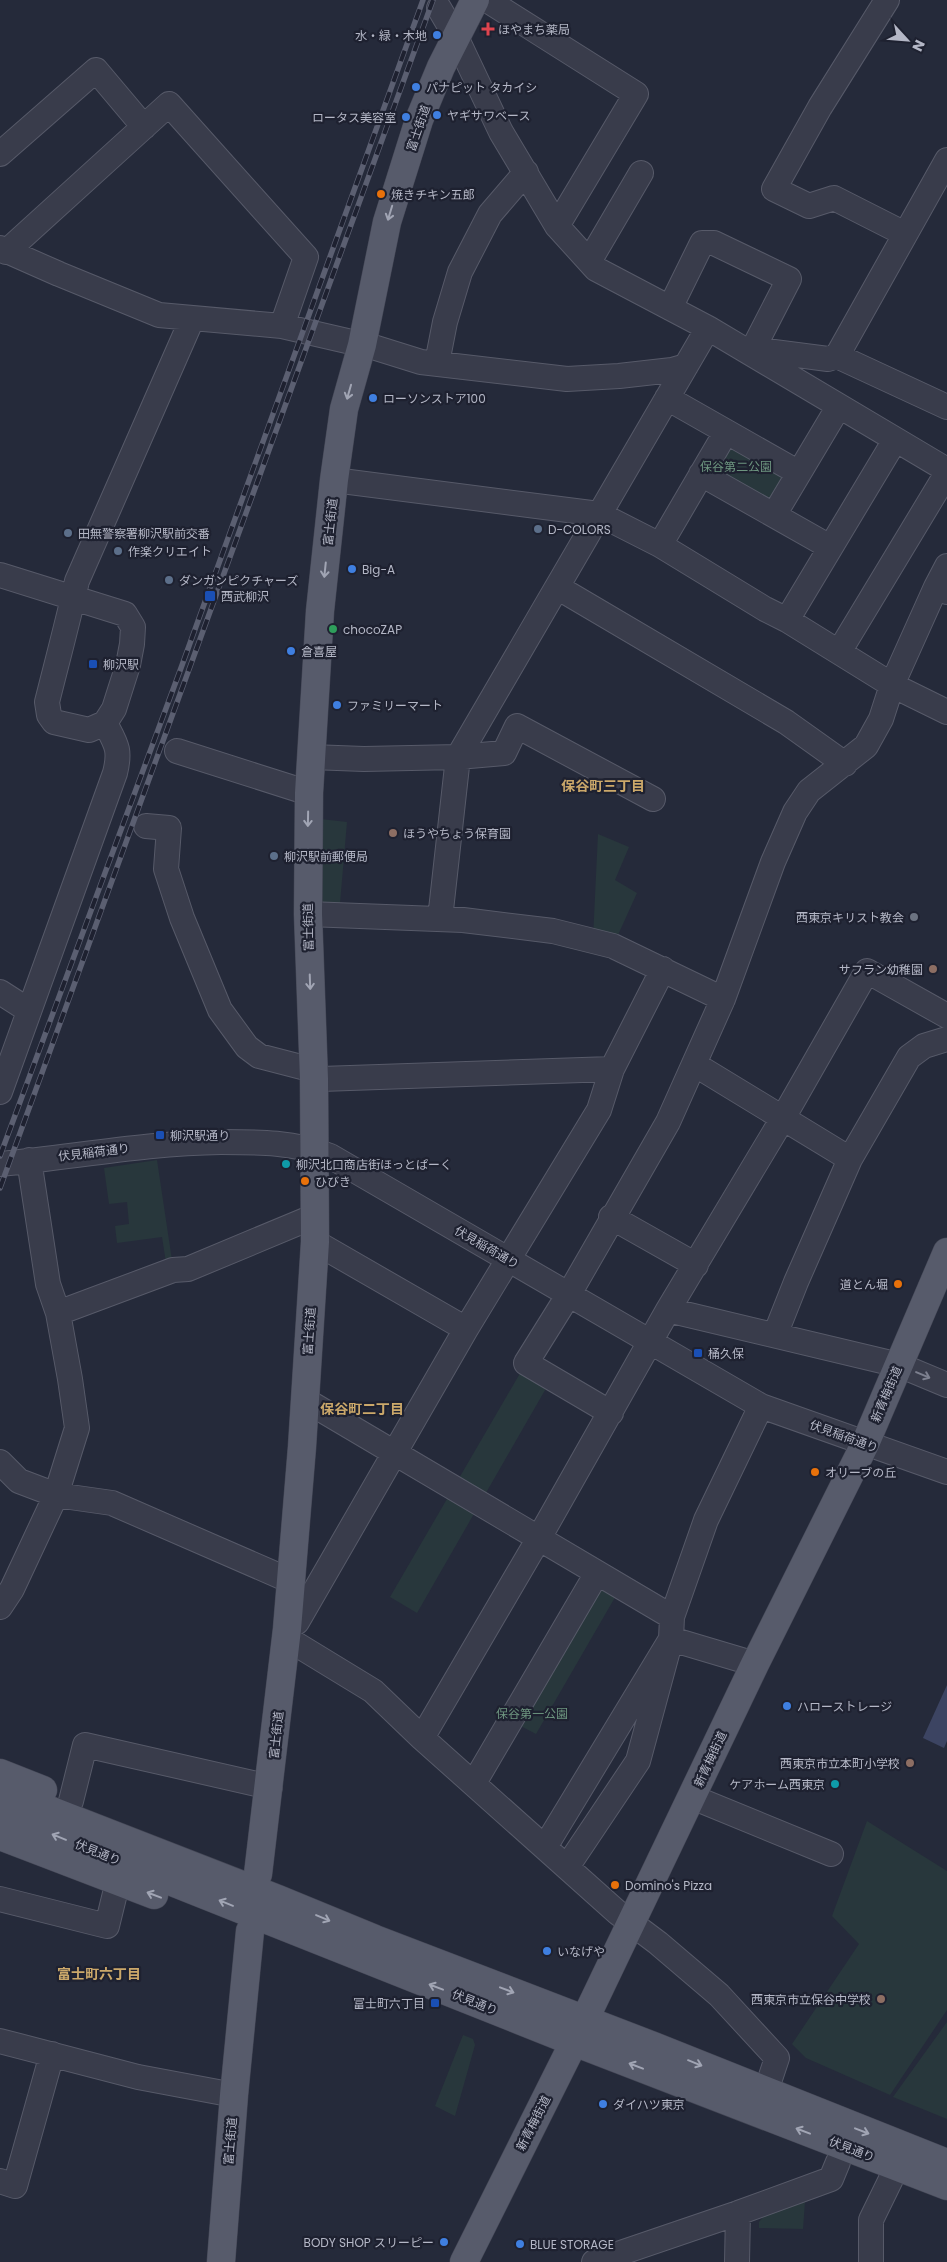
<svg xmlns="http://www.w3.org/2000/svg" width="947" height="2262" viewBox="0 0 947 2262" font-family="Poppins,'Noto Sans JP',sans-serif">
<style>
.green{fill:#28373c}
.water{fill:#3c4462}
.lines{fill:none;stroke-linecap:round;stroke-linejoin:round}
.minor-casing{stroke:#575a69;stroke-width:26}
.major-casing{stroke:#424554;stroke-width:29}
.minor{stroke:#393c4b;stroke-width:24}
.major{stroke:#575b6b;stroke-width:28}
.rail-casing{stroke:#5b5f71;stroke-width:5.5}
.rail{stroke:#1e2130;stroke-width:4;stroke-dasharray:11;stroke-linecap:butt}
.oneway{stroke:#a1a5b4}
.oneway2{stroke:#7d808f}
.health-dot{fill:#e0444e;stroke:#1e2130;stroke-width:2}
.shop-dot{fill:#3f7fe0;stroke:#1e2130;stroke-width:2}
.food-dot{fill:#e8710a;stroke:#1e2130;stroke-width:2}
.service-dot{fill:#5c6f8a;stroke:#1e2130;stroke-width:2}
.transit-dot{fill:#1a4fb4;stroke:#1e2130;stroke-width:2}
.leisure-dot{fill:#2e9e5b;stroke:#1e2130;stroke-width:2}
.education-dot{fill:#8d6e63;stroke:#1e2130;stroke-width:2}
.worship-dot{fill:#6b7280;stroke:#1e2130;stroke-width:2}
.culture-dot{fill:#0f9aa8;stroke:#1e2130;stroke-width:2}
.labels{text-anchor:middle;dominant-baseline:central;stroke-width:4.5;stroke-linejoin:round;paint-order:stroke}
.poi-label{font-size:12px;fill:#b4b7c6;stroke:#1e2130;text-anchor:start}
.street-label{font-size:12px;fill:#b4b7c6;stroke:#1e2130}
.park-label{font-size:12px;fill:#6d957f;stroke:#1e2130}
.neighbourhood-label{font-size:14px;font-weight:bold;fill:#cba86a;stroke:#1e2130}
</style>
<rect width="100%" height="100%" fill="#252a3a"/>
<path class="green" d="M726 432 799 473 774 515 701 474Z
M312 818 347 822 339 915 311 914Z
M598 834 629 847 615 880 637 893 613 946 593 939Z
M157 1160 173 1267 167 1269 162 1237 117 1243 115 1226 129 1224 127 1202 109 1204 104 1168Z
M526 1363 552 1378 417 1613 390 1597Z
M597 1573 621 1587 536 1734 511 1721Z
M867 1821 947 1871V2010L890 2095 806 2058 792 2044 859 1944 832 1916Z
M947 2022V2119L893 2097Z
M463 2035 473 2039 475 2045 455 2116 435 2106Z
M805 2202 803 2229 759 2228V2222L764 2216Z"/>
<path class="water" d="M947 1685V1741L944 1748 923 1738Z"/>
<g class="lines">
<defs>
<path id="minor" d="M487 0 636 94 557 226
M887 0 820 107 774 189 809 206 834 198 905 234
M439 8 456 37 501 132 557 226 596 269 708 328 947 470
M0 154 96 70 144 127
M0 248 59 274 159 315 282 326 373 347 421 362 567 379 619 376 672 370 686 366
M6 252 169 104 306 257 282 326
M590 260 641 173
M670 308 702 243H714L789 279 753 349
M751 349 828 359 837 356 947 407
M837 356 947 160
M437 363 445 322 460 272 490 214 526 172
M667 398 799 473
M701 474 830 547
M334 480 599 514 660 545 765 609 787 620 892 685 947 712
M774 515 839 406
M660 545 726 432
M947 566 936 587 947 592
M0 575 125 614 133 627 132 644 128 665 114 709 105 723 89 730 54 722 49 715 47 702C57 662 68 621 77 581L192 319
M557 587 786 722 845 764
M787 620 895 440
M839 652 947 473
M177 751 309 793
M311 757 364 759 458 757 708 328
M146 826 169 828 166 869 182 918 220 1010 247 1047 259 1056 313 1070
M308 914 463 920 553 931 613 946 723 999
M440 919 458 757 504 753 517 726 653 799
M663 969 612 1069 599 1110 466 1329 297 1622 287 1629 291 1641 373 1691 422 1738 618 1913 658 1943 719 1995 777 2058 766 2091
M0 992 28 1010
M694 1064 850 1159
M321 1079 612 1069
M0 1092 115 773C121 749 116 744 105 723
M0 1164C74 1157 147 1143 221 1142 259 1142 295 1142 330 1156L761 1406 947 1472
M611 1217 696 1265
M315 1242 466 1329
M668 1310 899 1365 947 1385
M58 1313 173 1270 188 1269 315 1216
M775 1335 796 1282 850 1159 909 1057 924 1046 947 1039
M305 1400 672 1617
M611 1413 526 1363 569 1294 668 1122 723 999 773 862 795 812 809 791 866 746 881 719 892 685 936 587
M0 1462 19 1481 56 1495 112 1503 291 1581
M0 1607 12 1589 56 1495 77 1428 70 1379 58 1313 48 1284 29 1160
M422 1738 539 1538 668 1310 783 1118 867 971 947 1016
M474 1783 597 1573
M692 1797 831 1854
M71 1801 85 1745 270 1787
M545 1847 671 1639 755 1664
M567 1867 638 1761 671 1639 672 1617 706 1520 761 1406
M0 1899 107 1926 118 1881
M0 2041 138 2077 234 2095
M0 2181 15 2186 52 2054
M594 2262 738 2213 831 2179 838 2162
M737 2262 738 2213
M871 2262V2220L891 2179"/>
<path id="major" d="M0 1773 43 1790
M11 1795 278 1899 375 1939 651 2045 947 2163
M4 1815 574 2042 947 2186
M0 1836 154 1895
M258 1874 287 1629 302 1447 315 1242 314 1079 308 914 309 793 320 611 334 480 344 409 362 345 387 222 419 120 441 67 475 0
M221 2262 234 2095 250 1931
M464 2262 574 2042 755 1664 865 1444 947 1252"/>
</defs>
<use href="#minor" class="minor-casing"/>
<use href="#major" class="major-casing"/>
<use href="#minor" class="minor"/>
<use href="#major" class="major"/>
<defs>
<path id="rail" d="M0 1156 181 668 423 0
M0 1188 433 0"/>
</defs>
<use href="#rail" class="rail-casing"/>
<use href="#rail" class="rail"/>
</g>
<defs><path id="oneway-shaft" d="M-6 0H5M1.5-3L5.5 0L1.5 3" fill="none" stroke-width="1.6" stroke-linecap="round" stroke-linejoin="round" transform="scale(1.25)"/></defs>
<g class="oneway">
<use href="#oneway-shaft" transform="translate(390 213) rotate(107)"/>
<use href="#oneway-shaft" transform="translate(349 392) rotate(106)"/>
<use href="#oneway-shaft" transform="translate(325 570) rotate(96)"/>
<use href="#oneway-shaft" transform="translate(308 819) rotate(91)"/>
<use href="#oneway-shaft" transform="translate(310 982) rotate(88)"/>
<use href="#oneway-shaft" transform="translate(59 1837) rotate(-158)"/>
<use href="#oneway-shaft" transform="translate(154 1895) rotate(-159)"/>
<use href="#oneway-shaft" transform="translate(226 1903) rotate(-158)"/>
<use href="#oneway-shaft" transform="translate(323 1918) rotate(23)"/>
<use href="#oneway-shaft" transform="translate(436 1987) rotate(-159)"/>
<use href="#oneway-shaft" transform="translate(507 1990) rotate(21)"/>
<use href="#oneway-shaft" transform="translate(695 2063) rotate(22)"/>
<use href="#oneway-shaft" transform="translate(636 2066) rotate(-159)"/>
<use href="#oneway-shaft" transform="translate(803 2131) rotate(-159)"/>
<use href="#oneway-shaft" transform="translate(862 2131) rotate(21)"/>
</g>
<use class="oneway2" href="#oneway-shaft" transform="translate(923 1375) rotate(23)"/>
<path class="health-dot" d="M485.5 21.5h5v5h5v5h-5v5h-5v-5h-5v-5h5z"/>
<g class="shop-dot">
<circle cx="437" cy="35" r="5"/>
<circle cx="416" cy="87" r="5"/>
<circle cx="437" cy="115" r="5"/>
<circle cx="406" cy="117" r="5"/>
<circle cx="373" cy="398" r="5"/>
<circle cx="352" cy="569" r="5"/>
<circle cx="291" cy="651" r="5"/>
<circle cx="337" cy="705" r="5"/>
<circle cx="787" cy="1706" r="5"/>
<circle cx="547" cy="1951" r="5"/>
<circle cx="603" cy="2104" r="5"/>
<circle cx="444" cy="2242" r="5"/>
<circle cx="520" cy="2244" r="5"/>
</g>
<g class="food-dot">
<circle cx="381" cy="194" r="5"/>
<circle cx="305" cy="1181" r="5"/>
<circle cx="898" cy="1284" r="5"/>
<circle cx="815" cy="1472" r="5"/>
<circle cx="615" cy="1885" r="5"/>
</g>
<g class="service-dot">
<circle cx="538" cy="529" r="5"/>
<circle cx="68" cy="533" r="5"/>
<circle cx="118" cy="551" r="5"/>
<circle cx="169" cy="580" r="5"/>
<circle cx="274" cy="856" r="5"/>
</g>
<g class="transit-dot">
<rect x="204" y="590" width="12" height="12" rx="2.5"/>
<rect x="88" y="659" width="10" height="10" rx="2.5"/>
<rect x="155" y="1130" width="10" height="10" rx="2.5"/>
<rect x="693" y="1348" width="10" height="10" rx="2.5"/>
<rect x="430" y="1998" width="10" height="10" rx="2.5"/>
</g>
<circle class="leisure-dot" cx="333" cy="629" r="5"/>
<g class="education-dot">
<circle cx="393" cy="833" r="5"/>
<circle cx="933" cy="969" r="5"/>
<circle cx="910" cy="1763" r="5"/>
<circle cx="881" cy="1999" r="5"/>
</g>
<circle class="worship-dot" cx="914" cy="917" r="5"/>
<g class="culture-dot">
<circle cx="286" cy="1164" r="5"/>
<circle cx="835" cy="1784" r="5"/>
</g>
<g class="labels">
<g class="poi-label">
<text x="498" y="29">ほやまち薬局</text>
<text x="427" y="35" text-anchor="end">水・緑・木地</text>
<text x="426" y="87">パナピット タカイシ</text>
<text x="447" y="115">ヤギサワベース</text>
<text x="396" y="117" text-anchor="end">ロータス美容室</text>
<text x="391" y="194">焼きチキン五郎</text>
<text x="383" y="398">ローソンストア100</text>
<text x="548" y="529">D-COLORS</text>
<text x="78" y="533">田無警察署柳沢駅前交番</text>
<text x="128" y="551">作楽クリエイト</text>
<text x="362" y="569">Big-A</text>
<text x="179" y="580">ダンガンピクチャーズ</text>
<text x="221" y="596">西武柳沢</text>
<text x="343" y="629">chocoZAP</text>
<text x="301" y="651">倉喜屋</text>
<text x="103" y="664">柳沢駅</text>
<text x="347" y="705">ファミリーマート</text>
<text x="403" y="833">ほうやちょう保育園</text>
<text x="284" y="856">柳沢駅前郵便局</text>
<text x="904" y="917" text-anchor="end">西東京キリスト教会</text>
<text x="923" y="969" text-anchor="end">サフラン幼稚園</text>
<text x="170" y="1135">柳沢駅通り</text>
<text x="296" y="1164">柳沢北口商店街ほっとぱーく</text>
<text x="315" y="1181">ひびき</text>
<text x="888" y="1284" text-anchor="end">道とん堀</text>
<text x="708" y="1353">桶久保</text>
<text x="825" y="1472">オリーブの丘</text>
<text x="797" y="1706">ハローストレージ</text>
<text x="900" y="1763" text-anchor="end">西東京市立本町小学校</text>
<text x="825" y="1784" text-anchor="end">ケアホーム西東京</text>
<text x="625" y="1885">Domino's Pizza</text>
<text x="557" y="1951">いなげや</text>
<text x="871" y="1999" text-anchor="end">西東京市立保谷中学校</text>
<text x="425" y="2003" text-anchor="end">富士町六丁目</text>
<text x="613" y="2104">ダイハツ東京</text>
<text x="434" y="2242" text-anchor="end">BODY SHOP スリーピー</text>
<text x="530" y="2244">BLUE STORAGE</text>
</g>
<g class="street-label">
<text transform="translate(418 128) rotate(-71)">富士街道</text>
<text transform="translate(330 522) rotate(-84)">富士街道</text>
<text transform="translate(308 927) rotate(-91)">富士街道</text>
<text transform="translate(94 1152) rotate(-7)">伏見稲荷通り</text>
<text transform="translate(487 1247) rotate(30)">伏見稲荷通り</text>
<text transform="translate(309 1331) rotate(-86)">富士街道</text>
<text transform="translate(886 1394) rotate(-67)">新青梅街道</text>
<text transform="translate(844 1436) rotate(20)">伏見稲荷通り</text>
<text transform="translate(276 1735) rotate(-84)">富士街道</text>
<text transform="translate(710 1759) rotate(-65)">新青梅街道</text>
<text transform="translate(98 1852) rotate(22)">伏見通り</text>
<text transform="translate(475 2002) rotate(22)">伏見通り</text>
<text transform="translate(533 2123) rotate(-63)">新青梅街道</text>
<text transform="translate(230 2141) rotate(-85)">富士街道</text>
<text transform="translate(852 2149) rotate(21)">伏見通り</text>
</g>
<g class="park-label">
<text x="736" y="466">保谷第二公園</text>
<text x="532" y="1713">保谷第一公園</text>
</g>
<g class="neighbourhood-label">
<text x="603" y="786">保谷町三丁目</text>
<text x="362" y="1409">保谷町二丁目</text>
<text x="99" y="1974">富士町六丁目</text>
</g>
</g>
<g transform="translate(907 40) rotate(116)" stroke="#1e2130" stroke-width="4" paint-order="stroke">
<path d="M0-4L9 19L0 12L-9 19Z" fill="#b4b7c6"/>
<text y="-8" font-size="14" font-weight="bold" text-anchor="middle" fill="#b4b7c6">N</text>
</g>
</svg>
